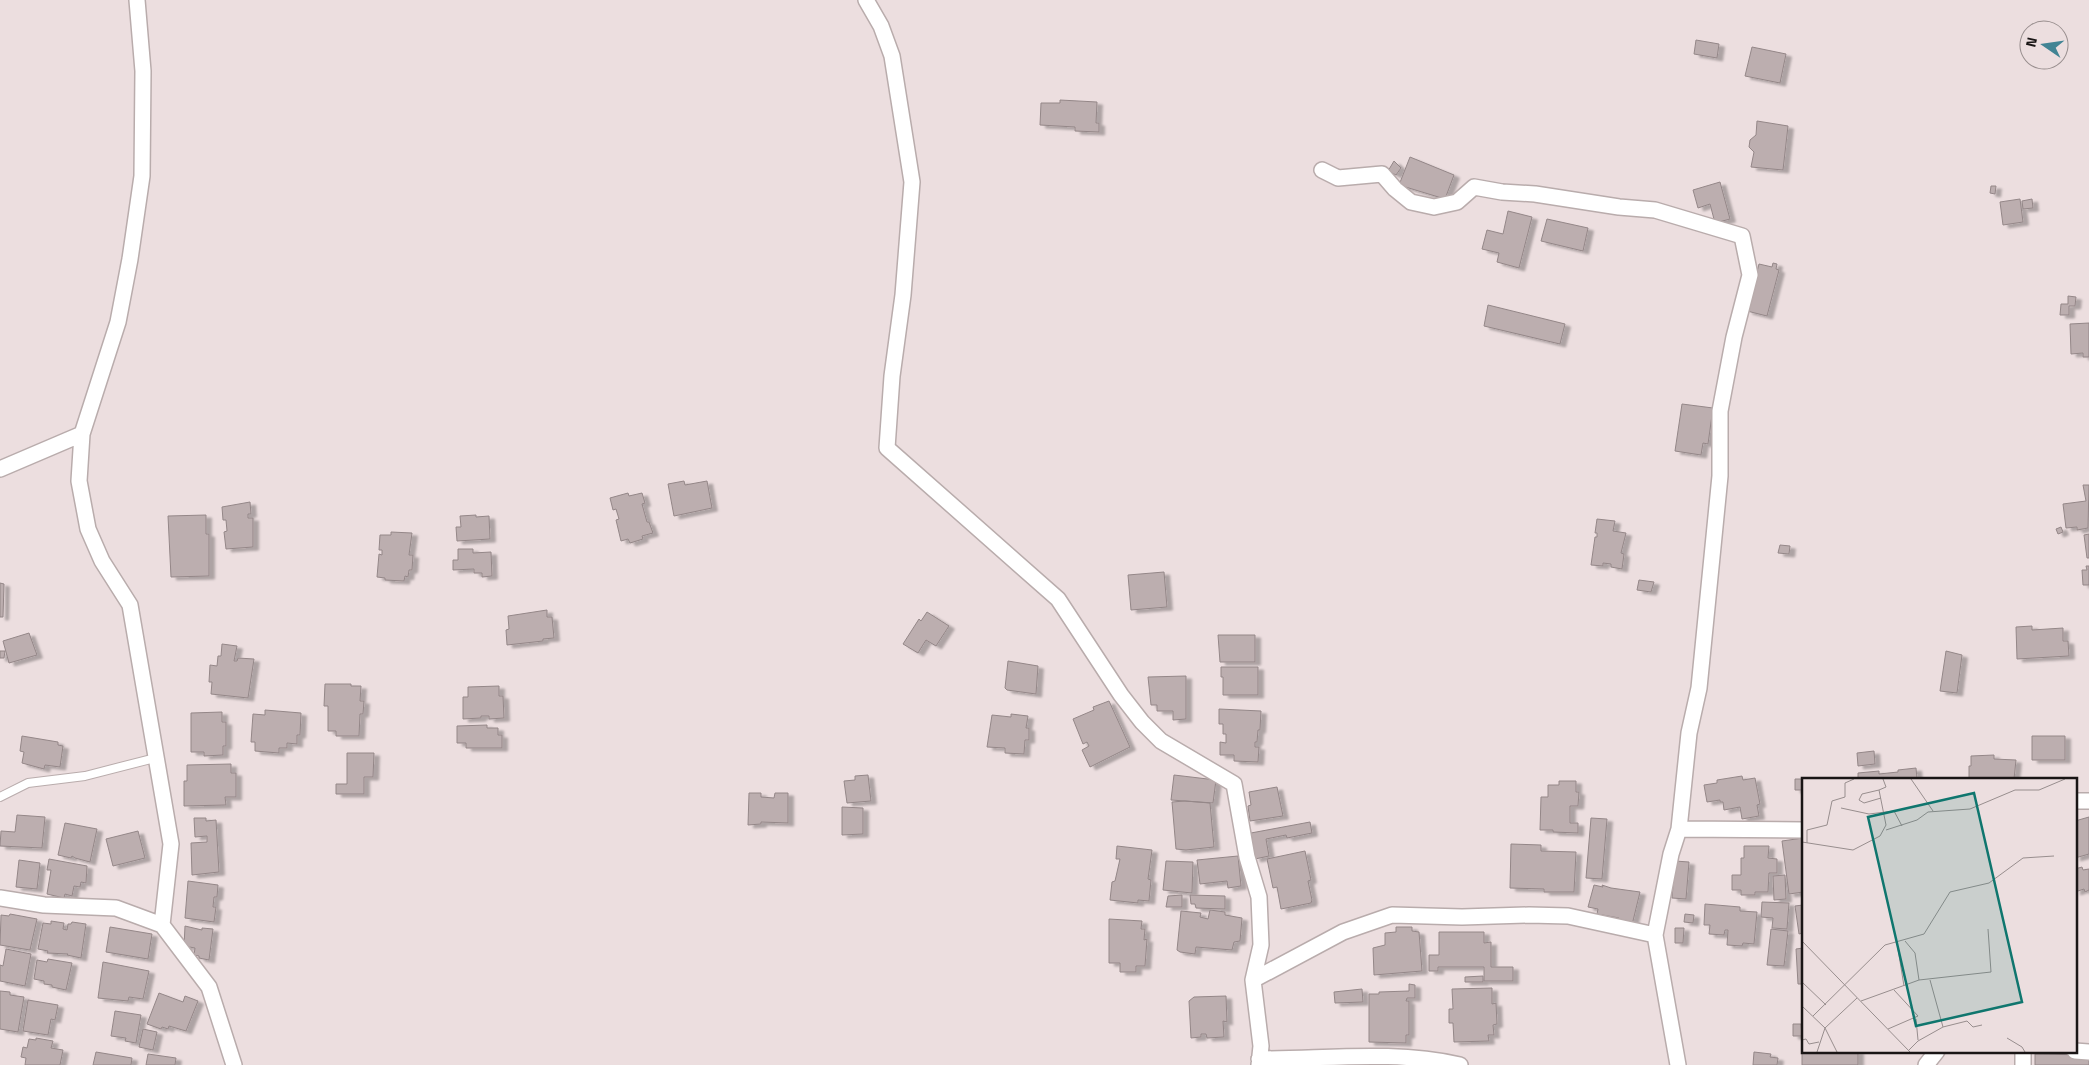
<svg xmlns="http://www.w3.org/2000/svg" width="2089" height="1065" viewBox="0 0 2089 1065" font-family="'Titillium Web',sans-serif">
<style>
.building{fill:#bcaeaf;stroke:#948788;filter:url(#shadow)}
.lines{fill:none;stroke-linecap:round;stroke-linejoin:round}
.lane-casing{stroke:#b9acac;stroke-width:10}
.street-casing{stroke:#b9acac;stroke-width:18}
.lane{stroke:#fff;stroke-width:8}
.street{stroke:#fff;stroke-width:15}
.inset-road{fill:none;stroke:#988e8e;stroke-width:1}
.view{fill:#0f766e;fill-opacity:0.15;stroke:#0f766e;stroke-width:2.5}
.inset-edge{fill:none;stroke:#191515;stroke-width:2.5}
</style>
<defs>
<filter id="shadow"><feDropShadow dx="5.5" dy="3" stdDeviation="1" flood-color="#0004"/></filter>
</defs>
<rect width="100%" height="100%" fill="#ecdedf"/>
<path class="building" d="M1696 40 1719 44 1717 58 1694 54Z
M1752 47 1786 54 1780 83 1745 76Z
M1060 100 1097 102 1096 123H1099V132L1075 131V127L1040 125 1041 103H1060Z
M1757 121 1788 126 1783 170 1751 167 1754 152 1749 147 1750 140 1756 135Z
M1410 157 1454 175 1445 199 1399 185Z
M1394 161 1401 168 1396 175 1388 171Z
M1720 182 1730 219 1715 223 1710 204 1698 208 1693 190Z
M1991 186H1996L1995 194 1990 193Z
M2020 199 2023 222 2003 225 2000 202Z
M2032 199 2033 208 2023 209 2022 201Z
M1508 211 1532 217 1519 268 1497 262 1499 253 1482 249 1487 230 1503 234Z
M1547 219 1588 228 1583 251 1541 241Z
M1773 263 1777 264 1776 269 1779 270 1767 316 1747 311 1759 264 1772 267Z
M2068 296 2076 297 2075 306H2069V315H2060L2061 304H2068Z
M1488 305 1565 324 1560 344 1484 326Z
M2089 323V357H2083V353L2071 354 2070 324Z
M1682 404 1713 408 1708 444 1703 443 1701 455 1675 451Z
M684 481 685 485 707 481 712 508 674 516 668 484Z
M2083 485H2089L2088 528 2077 530V527L2066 528 2063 504 2086 501Z
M628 493 629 496 642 493 645 503 642 504 647 522H649L653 533 642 536 643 539 630 543 628 539 621 541 616 520 619 519 616 509 613 510 610 498Z
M250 502 251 514H248V518H253V547L226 549 224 532 227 531 226 520H223L222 507Z
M206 515V534H209V576L171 577 168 516Z
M476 515V517L489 516 490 539 457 541 456 527H461L460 516Z
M1597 519 1615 521 1613 531 1626 533 1621 553 1624 554 1622 569 1611 567V564L1603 563V566L1591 565 1595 537H1597V533H1595Z
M2061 527 2063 532 2058 534 2056 529Z
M391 532 412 533 409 555H413L412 570H409L408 577 405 576 404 581 385 580V578L377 577 379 554 382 555V550H379L380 535H391Z
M2089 534V558H2087L2084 535Z
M1780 545 1790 546 1789 554 1778 553Z
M458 549H473V553L491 552 492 576 482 577V573H474V569L453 570V560H458Z
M2086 566H2089V585H2083L2082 570H2087Z
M1164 572 1167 607 1131 610 1128 575Z
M1639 580 1654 582 1651 592 1637 590Z
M0 583 4 584 3 617H0Z
M547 610V617H552L554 638 543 639V641L507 645 506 630 509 629 508 616Z
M927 612 949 626 936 646 926 640 918 653 903 644 919 619 921 621Z
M2032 626V630L2063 628V641H2068L2069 656 2017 659 2016 627Z
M29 633 37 655 9 663 3 641Z
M1218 635H1255V662H1220Z
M222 644 237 646 234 661H237L238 658 254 659 248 698 211 694 212 682H209L210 665 217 666 218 656H221Z
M0 651H5L4 658H0Z
M1946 651 1962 655 1957 693 1940 691Z
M1008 661 1038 666 1036 694 1007 690 1005 688Z
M1221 667H1258V695H1223V677H1221Z
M1186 676V719L1173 720V711H1157V705H1151L1148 677Z
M325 684H351V686H361L360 701H364L363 714H360L359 736H336V731H328V706H324Z
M499 686V696H503L504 718 489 719V716H481V718L463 719V697H468V687Z
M1109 701 1130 747 1090 767 1082 750 1089 746 1087 742 1083 744 1073 719 1094 710 1093 707Z
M1219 709 1261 711 1260 730H1258L1257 742H1255V747H1259L1258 762 1234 761V755H1220V742L1226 743V734H1223V724H1219Z
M265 710 301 713 300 735H297V744L287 743V748H279V753L255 751V742H251L253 714 265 715Z
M222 712V722H226V746H223V755L204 756V752H191V713Z
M1011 714 1028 716 1026 728H1029V740H1025L1024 754 1005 753V748L987 747 992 715 1011 717Z
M487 725V728H498V735H502V748H466V743H457V726Z
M22 736 58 742V745L63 746 60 767 45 765 44 769 22 763 24 752 20 751Z
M2032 736H2065V760H2032Z
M1874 751 1875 764 1858 766 1857 753Z
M347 753H374L373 777H364V794H336V784H347Z
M1994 755V759L2016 760 2014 779H1969V766H1971V756Z
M231 764V773H236V797H225L226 805 184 806V781H187V765Z
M1916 768 1917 779H1858V773L1879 771V774L1898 772V770Z
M868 775 871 801 847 803 844 781 855 780V776Z
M1174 775 1216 780 1213 803 1171 800Z
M1742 776 1743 780 1755 778 1760 804 1757 805 1759 816 1742 819 1740 807 1724 810 1723 802H1720V800L1707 802 1704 785 1717 783V780Z
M1795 779H1803V790H1795Z
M1559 781H1576V792H1579L1578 806H1570V823H1578V833L1553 832V830H1540L1541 797H1548V785H1559Z
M1277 787 1283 816 1250 821 1248 806 1251 805 1249 792Z
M749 793H761V797L774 798 775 793H788V823L761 822V824L748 825Z
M1185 801 1210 803 1214 847 1186 850 1176 849 1172 802Z
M842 807 863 808V834L842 835Z
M17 815 45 817 42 848 0 846 1 831 15 832Z
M2089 817V854L2075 858V821Z
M194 818H206V821L216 820 219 872 192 875 191 843 207 842V836L195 837Z
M1591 818 1607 819 1602 879 1586 878Z
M1310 822 1312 833 1287 838 1286 835 1266 839 1269 856 1255 859 1251 833Z
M65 823 97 829 90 862 75 858 72 856 71 858 58 855Z
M138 831 145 858 113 866 106 839Z
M1803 838V892L1789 894 1782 841Z
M1511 844 1541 845V851L1576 852 1574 892H1544V889L1510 888Z
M1117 846 1152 850 1148 879 1151 880 1149 901 1138 900V903L1110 900 1112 882 1115 881 1120 859H1116Z
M1744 846H1769L1768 858 1777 859V873H1769L1768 892H1755V895H1741V890H1732V875H1741V858H1744Z
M1305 851 1311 880 1308 881 1312 900 1311 903 1281 909 1277 887 1273 888 1267 859Z
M1238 856 1241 886 1228 888 1227 881 1200 884 1197 860Z
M49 859 87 866 86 883 81 882 80 887 74 886 72 896 65 894 64 898 47 894 51 870H47Z
M19 860 40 863 37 889 16 887Z
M1166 861 1193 862 1192 893 1163 890Z
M1675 861 1689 862 1686 899 1672 898Z
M2082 867 2083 870 2089 869V890L2085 892 2084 889 2075 892V869Z
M1785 875 1786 899 1774 900 1773 876Z
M188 881 218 885 217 897H214L213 907H216L214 922 185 918Z
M1594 885 1603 887 1602 885 1611 888 1640 892 1632 925 1618 922 1619 918 1597 914 1598 909 1588 907Z
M1182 895V907H1166L1168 896Z
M1190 895 1225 896V909L1196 908 1195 904H1191Z
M1762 902 1789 903 1787 929 1772 928 1773 918 1761 917Z
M1705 904 1740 907V911L1757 912 1754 944 1743 943 1742 946 1727 945 1728 930H1725L1724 935 1709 934 1710 925H1704Z
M1803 905V933L1799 934 1795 906Z
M1210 910 1225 912V915L1242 918 1240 941 1234 942 1232 950 1196 947 1195 954 1180 952 1177 950 1181 911 1201 913 1200 917 1208 919Z
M10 914 37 919 30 950 0 945 1 915 9 916Z
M1685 914 1694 915 1693 923 1684 922Z
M1109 919 1142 921 1141 929H1145L1144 940 1147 939 1145 966H1136V972H1120V963H1109Z
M51 921 64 923 63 929 67 930 68 924H71L72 922 86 924 81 958 67 955 68 954 47 953 48 951 38 949 43 923 51 924Z
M185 926 202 930V928L213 929 209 960 199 958V956L194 955 195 948 184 946Z
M110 927 152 934 148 959 106 952Z
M1396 927H1412V931L1419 932 1422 971 1374 975 1373 948 1385 945V933L1396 932Z
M1675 928H1684L1683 943H1675Z
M1771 929 1788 931 1784 966 1767 965Z
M1439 932H1484V943L1491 942V967H1513V981H1484V967H1438V971H1429V955H1439Z
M1803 948V984H1798L1796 949Z
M6 949 31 954 25 986 0 981V965L3 966Z
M48 959 72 963 66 990 52 987V985L44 984V981L34 979 37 960 47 962Z
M103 962 149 971 143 999 129 997 128 1001 98 998Z
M1483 976V982H1465V977Z
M1409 984 1415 985V998H1407L1406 1001H1409V1035H1406V1043L1369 1042V994H1379V992L1409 991Z
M1492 988V1004L1496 1003 1497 1024 1493 1025 1494 1035H1488L1489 1041 1454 1042 1453 1023H1449V1009H1453L1452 989Z
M1362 989 1363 1002 1335 1003 1334 992Z
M0 991 10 992V995L24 997 18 1032 0 1029Z
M159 993 183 1002 185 996 198 1001 186 1031 169 1026 168 1029 162 1027 161 1029 147 1024Z
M1226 996 1227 1022 1223 1021 1224 1037 1207 1038 1206 1034H1201V1037L1191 1038 1189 1001 1194 997Z
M28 1000 58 1005 55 1020 51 1019 48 1035 23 1031Z
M115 1011 141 1015 136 1043 125 1041 126 1038 111 1036Z
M1793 1024H1801L1802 1036H1793Z
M143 1029 157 1032 153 1050 139 1047Z
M1802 1037 1803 1051H1858V1065H1802Z
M36 1038 53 1041 51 1048 63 1050 60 1065H25L26 1058 21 1057 23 1047 27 1048 29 1039 36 1040Z
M96 1052 132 1058 131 1065H93Z
M1754 1052 1771 1054 1770 1057 1778 1058 1777 1065H1753Z
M148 1054 176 1058 175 1065H146Z
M2035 1054 2089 1055V1065H2035Z"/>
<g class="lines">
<defs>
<path id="lane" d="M0 797 28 783 85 776 155 758"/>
<path id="street" d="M137 0 143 71 142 176 130 259 118 322 82 434 79 481 88 529 102 561 130 605 171 844 162 925
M866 0 881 26 892 56 912 182 903 295 892 376 887 448 1058 599 1121 695 1142 722 1161 741 1234 784 1247 857 1259 897 1261 945 1253 980 1261 1046 1259 1065
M1322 170 1338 178 1382 174 1395 189 1411 202 1434 207 1457 202 1474 187 1502 192 1535 194 1619 207 1655 210 1742 236 1750 275 1734 337 1720 411V476L1699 688 1689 733 1679 829 1671 854 1655 935 1678 1065
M0 469 82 434
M2075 801H2089
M1679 829 1803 830
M0 898 44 905 116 908 162 925 209 987 234 1065
M1253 980 1343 932 1392 915 1462 917 1529 915 1568 916 1655 935
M2023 1051V1065
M2075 1051 2089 1052
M1259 1059C1327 1059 1394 1050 1460 1065
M1926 1065 1937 1051"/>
</defs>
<use href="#lane" class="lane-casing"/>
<use href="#street" class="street-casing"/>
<use href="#lane" class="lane"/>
<use href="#street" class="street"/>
</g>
<g transform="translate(1802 778)">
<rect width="275" height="275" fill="#ecdedf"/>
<path class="inset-road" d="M109 1 131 33M77 12 60 16 57 22 62 25 79 20M39 30 67 36 92 33 100 48M84 52 115 42 126 34 168 31 213 12H237L263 1M0 64 51 72 78 58 84 47 77 12 84 9 81 1M5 65V52L25 47 30 23 43 19V5L52 1M0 163 108 274M103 163 113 175 117 202M95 165 102 208M128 202 141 249M0 204 24 227M59 223 117 202 189 194 186 151M0 228 23 250 55 220M11 238 83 167 122 156 148 114 187 105 221 80 252 78M114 241 116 262M23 250 35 274M86 251 116 238 92 212M205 260 220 269 223 274M0 262 4 261 7 266 17 264M107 272 116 263 141 249 165 243 171 249 180 247M15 274 23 250"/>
<path class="view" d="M172 15 220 224 114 248 66 39Z"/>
<rect width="275" height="275" class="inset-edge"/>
</g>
<g transform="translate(2044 45) rotate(283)"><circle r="24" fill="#ecdedf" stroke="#988e8e"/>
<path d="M0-4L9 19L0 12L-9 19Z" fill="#418494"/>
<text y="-8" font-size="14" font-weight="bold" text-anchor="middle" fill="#191515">N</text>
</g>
</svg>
